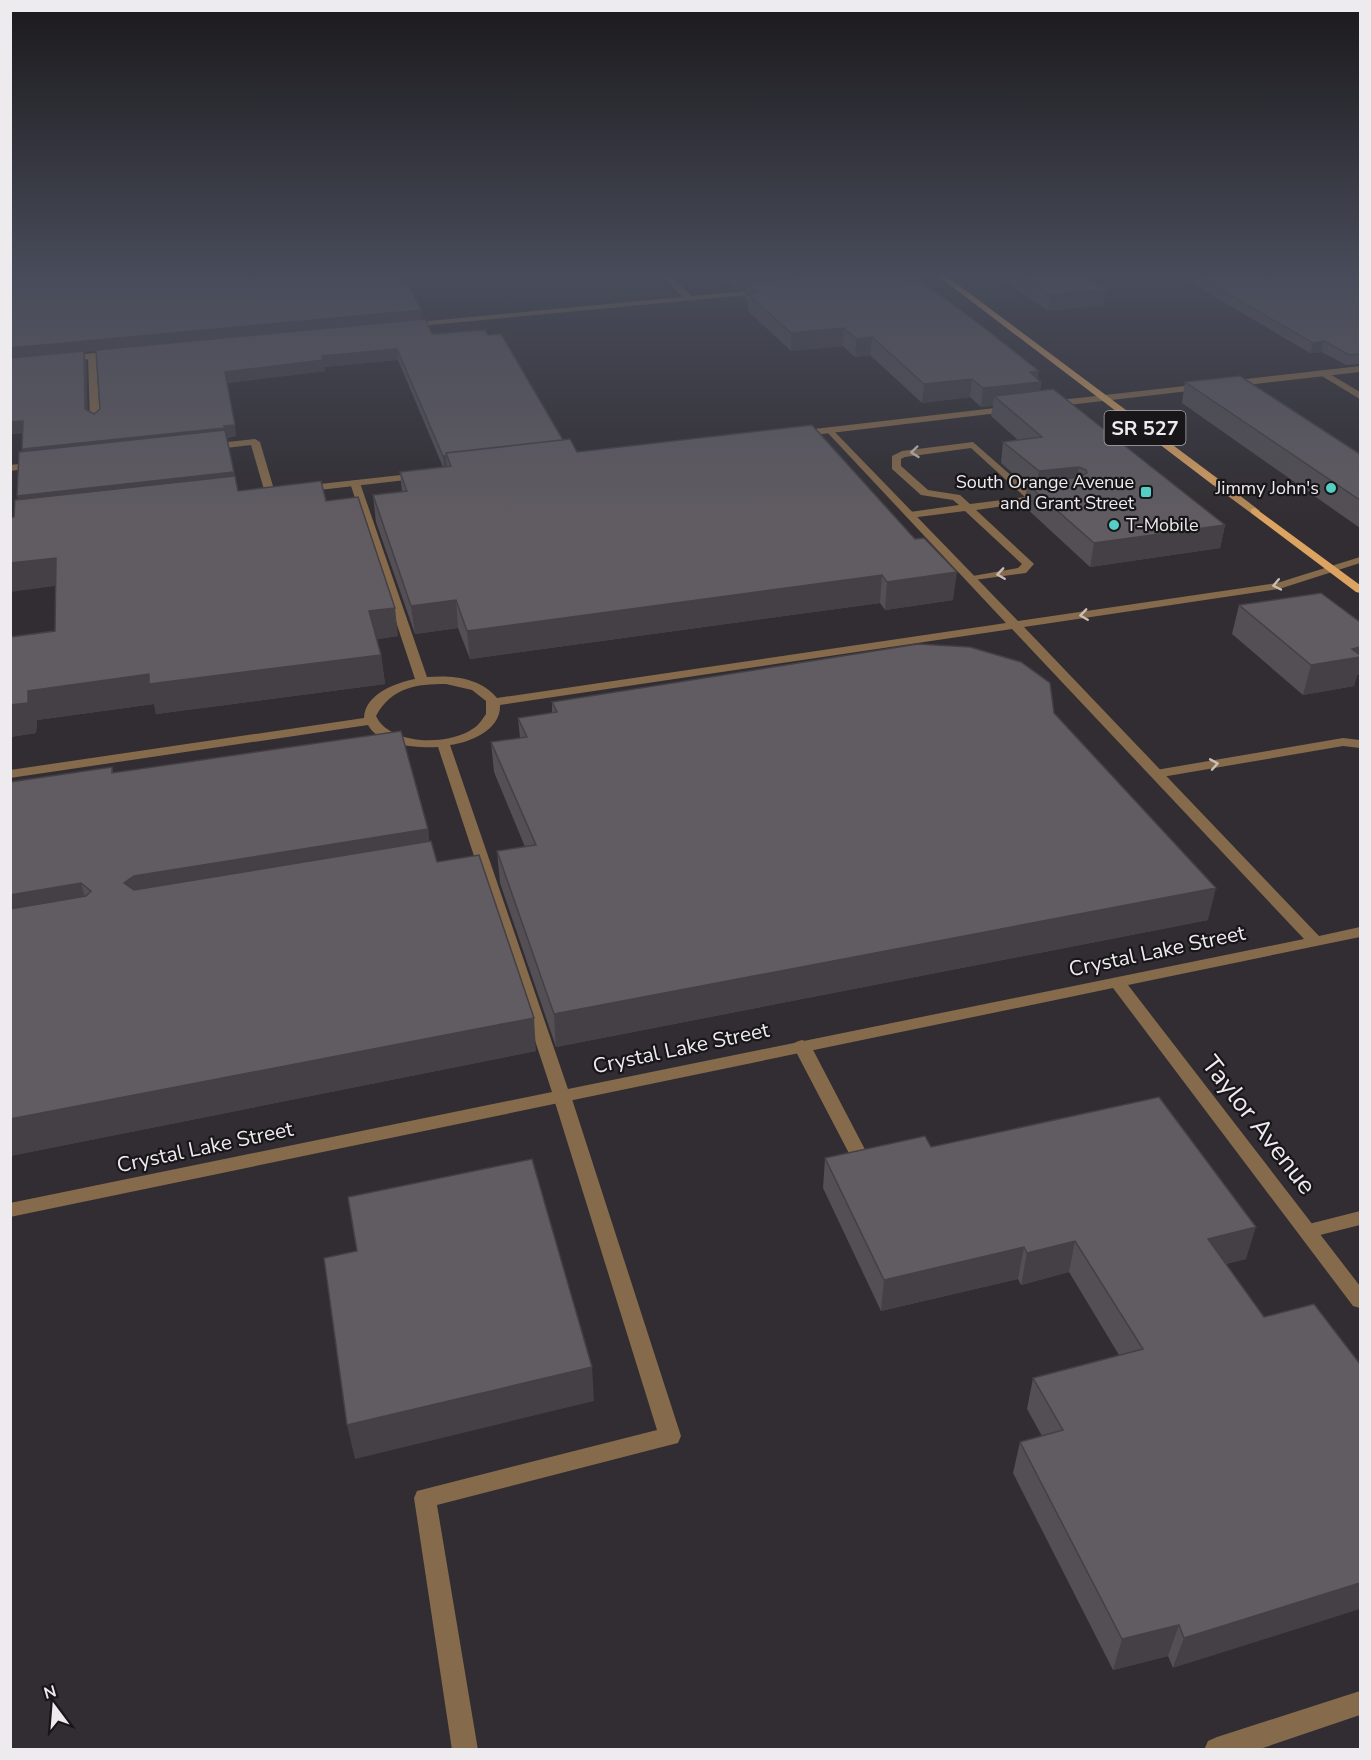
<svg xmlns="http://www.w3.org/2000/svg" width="1371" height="1760" viewBox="0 0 1371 1760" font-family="'Nunito Sans',sans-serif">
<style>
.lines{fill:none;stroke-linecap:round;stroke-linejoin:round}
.service{fill:#856a4b;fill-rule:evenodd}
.minor{fill:#856a4b;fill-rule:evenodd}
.tertiary{fill:#856a4b;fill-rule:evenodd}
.secondary{fill:#b68a58;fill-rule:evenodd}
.primary{fill:#dca361;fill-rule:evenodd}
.wall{fill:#534f54;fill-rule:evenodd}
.shaded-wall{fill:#444045}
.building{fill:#615c62;stroke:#444045;stroke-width:1.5}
.oneway{stroke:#c9beb5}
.poi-dot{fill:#55cec5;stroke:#181618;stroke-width:2}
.labels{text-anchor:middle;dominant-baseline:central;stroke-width:4.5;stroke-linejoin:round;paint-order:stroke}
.far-poi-label{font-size:18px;fill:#eeebee;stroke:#181618;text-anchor:end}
.shield{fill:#181618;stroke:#aeabae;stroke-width:1.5}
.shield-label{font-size:20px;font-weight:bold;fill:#eeebee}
.street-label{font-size:21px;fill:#eeebee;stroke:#181618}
.near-street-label{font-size:26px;fill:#eeebee;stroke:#181618}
</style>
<rect width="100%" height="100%" fill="#312d32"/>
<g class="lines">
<path class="service" d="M662 275H670L691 296V300H685Z
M92 353 96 356 100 420 95 423 90 420 88 356Z
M1323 370 1360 392V399L1320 375 1319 373Z
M255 439 260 442 275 493 274 495 265 493 251 445 209 450 204 447 209 444Z
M973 442 1038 499 1033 502 976 510 1032 562 1034 564 1026 573 967 581V577L1018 568 1022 564 965 511 910 518 905 515 910 512 959 505 953 500 921 495 892 469V456L902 451ZM971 448 1025 497 970 504 960 495 928 490 901 466V459L905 457Z
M36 462 41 465 40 467 10 471V465Z
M1343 738 1360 740V748L1343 746 1156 778 1149 774 1156 770Z
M802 1040 808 1042 811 1046 871 1161 869 1166 862 1168 855 1166 853 1161 793 1046 796 1042Z
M562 1090 568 1092 571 1096 681 1436 678 1443 670 1445 437 1505 478 1750H452L414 1498 417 1491 657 1430 553 1096 556 1092Z
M1360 1211V1225L1308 1238 1301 1236 1298 1231 1301 1226Z"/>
<path class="minor" d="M924 275H959L955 277 888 281 884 279 888 277Z
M766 289 770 291 769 293 408 327 404 325 408 323Z
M115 351 119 354 118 356 64 362 60 359 64 356Z
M830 427 1018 621 1277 583 1360 557V563L1279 589 1024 627 1319 936 1360 927V937L1128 985 1360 1286V1308L1353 1306 1113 988 10 1217V1203L552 1092 438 747C417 748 379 746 368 725L10 778V770L364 718C365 694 395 683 415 679L350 483 355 480 360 483 427 677C451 675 480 677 497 698L1006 623 827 432 825 430ZM1012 629 1304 939 568 1089 450 745C471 742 501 730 500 705ZM446 684 472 690 486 701V714C483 718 479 725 474 728 450 746 390 746 376 716 392 687 416 684 446 684Z
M1360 1691V1715L1257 1750H1204L1208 1741 1217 1737Z"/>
<path class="tertiary" d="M1360 366V372L1229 387 1224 384 1229 381Z
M1203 384 1206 385V389L1051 407 1046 404 1051 401Z
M1012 406 1017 409 1015 411 797 437 792 434 797 431Z
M419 473 424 476 423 478 302 492 297 489 302 486Z"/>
<path class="secondary" d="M1213 481H1221L1260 511 1251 513 1213 485Z"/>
<path class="primary" d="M937 275H945L1221 481V485H1213Z
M1255 508 1360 585V593L1356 592 1251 513V509Z"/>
</g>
<path class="wall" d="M10 275 421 310 422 320 432 334 488 335 563 440 577 452 953 600 885 610 880 603 470 659 458 628 415 634 376 522 373 495 402 492 400 472 443 467 398 360 324 367 325 371 227 383 236 436 227 438 238 491 326 501 398 636 377 639 381 655 385 684 156 714 154 704 37 720 36 733 10 737 55 631 56 586 14 517 18 500 22 452 23 433 10 434ZM96 351 100 409 94 414 87 410 86 362 84 352Z
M720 275H903L1041 382 1040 390 1225 525 1220 548 1090 567 1024 506 1027 486 1001 463 1003 442 1018 440 991 416 993 406 981 407 970 397 922 403 870 355 855 357 843 346 791 351 748 311V302L745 299 746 290 737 291Z
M996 275H1083L1106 289 1103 305 1048 311Z
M1189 275H1360V364L1346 365 1322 352 1310 353 1188 281Z
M1185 382 1360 454V528L1182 403Z
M1239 605 1357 675 1354 686 1303 695 1232 634Z
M552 702 1054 713 1208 920 556 1047 500 883 497 851 525 847 494 772 491 742 520 738 518 718 552 713Z
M112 767 113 772 428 829 429 842 437 862 536 1051 10 1156V782Z
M931 1147 1246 1259 1226 1264 1264 1317 1314 1304 1173 1668 1168 1656 1113 1670 1013 1473 1020 1442 1042 1436 1027 1409 1033 1378 1119 1355 1069 1272 1021 1285 1018 1279 881 1311 823 1188 825 1158Z"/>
<path class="shaded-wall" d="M737 275H885L746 282V290L737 291Z
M1106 289 1103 305 1048 311 1050 295Z
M421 310 422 320 84 352 86 362 88 420 10 359V348Z
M844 328 843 346 791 351V333Z
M872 337 870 355 855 357 856 339Z
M1324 341 1322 352 1310 353 1313 343Z
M397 349 398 360 324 367 325 371 227 383 225 372 322 356Z
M1039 371 1038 382H1041L1039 400 994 396 993 406 981 407 983 388 1030 372Z
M972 379 970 397 922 403 924 384Z
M23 421 26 432 10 434V422Z
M235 425 236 436 25 461 22 449Z
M443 456H446L447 468H444Z
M1079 467 1076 489 1036 492 1039 471Z
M234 472 237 492 22 516 17 496Z
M1225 525 1220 548 1090 567 1094 543Z
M56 558 63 585 10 592V563Z
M957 572 953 600 885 610 887 582Z
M882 575 880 603 470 659 467 631Z
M456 600 458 628 415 634 411 606Z
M395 608 398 636 373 640 369 611Z
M1360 647V675H1357L1354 686 1303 695 1311 665 1352 649Z
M381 655 385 684 156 714 154 704 37 720 36 733 10 737V705L28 691 149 674Z
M428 829 432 861 132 916 124 883 134 876Z
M81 883 90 916 10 929V895Z
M1216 888 1208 920 556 1047 554 1014Z
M534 1018 536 1051 10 1156V1119Z
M1256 1227 1246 1259 1199 1270 1208 1239Z
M1075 1241 1069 1272 1021 1285 1027 1253Z
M1024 1247 1018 1279 881 1311 884 1280Z
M592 1367 594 1401 355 1459 347 1425Z
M1360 1583V1609L1173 1668 1184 1638Z
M1179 1625 1168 1656 1113 1670 1122 1639Z"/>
<path class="building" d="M10 275H403L421 310 10 348Z
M831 275H903L911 281 920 280 982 326 1039 371 1030 372 1041 382 983 388 972 379 924 384 872 337 856 339 844 328 791 333 748 294 757 293 746 282Z
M1020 275H1083L1106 289 1050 295Z
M1195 275H1360V354L1349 355 1324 341 1313 343Z
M425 319 432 334 485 330 488 335 501 334 563 440 446 453V456H443L397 349 322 356 323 360 225 372 235 425 224 426 225 428 22 449 23 421 10 422V358L84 351 85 409 94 414 100 409 96 350Z
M1240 376 1360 454V500L1185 382Z
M1053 389 1225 525 1094 543 1027 484 1080 477 1087 473 1086 470 1079 467 1039 471 1003 442 1042 437 994 396Z
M812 425 915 539 924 538 957 572 887 582 882 575 467 631 456 600 411 606 373 495 407 491 400 472 451 466 446 453 570 439 577 452Z
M225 430 234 472 17 496 19 452Z
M235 476 238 491 321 481 326 501 358 497 395 608 369 611 381 655 149 684V674L28 691V703L10 705V637L55 631 56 558 10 563V518L14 517 15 500Z
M1321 593 1360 622V647L1352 649 1360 655V657L1311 665 1239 605Z
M918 644 970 647 1021 662 1050 683 1054 713 1216 888 554 1014 497 851 536 845 491 742 527 737 518 718 557 712 552 702Z
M401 731 428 829 134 876 124 883 134 890 431 841 437 862 479 855 534 1018 10 1119V909L86 896 91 891 81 883 10 895V782L112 767V773Z
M1159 1097 1256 1227 1208 1239 1264 1317 1314 1304 1360 1364V1583L1184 1638 1179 1625 1122 1639 1020 1442 1063 1430 1033 1378 1143 1349 1075 1241 1027 1253 1024 1247 884 1280 825 1158 925 1136 931 1147Z
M532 1159 592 1367 347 1425 324 1258 357 1251 348 1197Z"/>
<defs><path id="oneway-chevron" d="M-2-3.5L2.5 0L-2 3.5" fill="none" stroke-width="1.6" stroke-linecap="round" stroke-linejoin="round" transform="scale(1.5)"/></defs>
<g class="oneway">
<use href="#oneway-chevron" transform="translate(915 452) rotate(174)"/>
<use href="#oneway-chevron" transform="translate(1001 574) rotate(172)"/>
<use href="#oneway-chevron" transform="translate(1277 585) rotate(168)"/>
<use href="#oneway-chevron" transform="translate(1084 615) rotate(172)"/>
<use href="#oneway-chevron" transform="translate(1214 764) rotate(-10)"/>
</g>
<linearGradient id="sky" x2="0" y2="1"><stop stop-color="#1b191c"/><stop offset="0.53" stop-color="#484c5a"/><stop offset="1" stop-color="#484c5a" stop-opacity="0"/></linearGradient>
<rect width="1371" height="521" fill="url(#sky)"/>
<g class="poi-dot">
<circle cx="1331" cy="488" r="6"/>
<rect x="1140" y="486" width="12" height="12" rx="3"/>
<circle cx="1114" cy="525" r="6"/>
</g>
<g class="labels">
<g class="far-poi-label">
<text x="1134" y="482">South Orange Avenue<tspan x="1134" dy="21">and Grant Street</tspan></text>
<text x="1319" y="488">Jimmy John's</text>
<text x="1126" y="525" text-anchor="start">T-Mobile</text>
</g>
<rect class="shield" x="1104.5" y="411" width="81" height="34" rx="4.5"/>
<g class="shield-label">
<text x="1145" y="428">SR 527</text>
</g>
<g class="street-label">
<text transform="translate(1157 951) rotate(-12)">Crystal Lake Street</text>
<text transform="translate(681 1048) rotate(-12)">Crystal Lake Street</text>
<text transform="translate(205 1147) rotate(-12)">Crystal Lake Street</text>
</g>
<g class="near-street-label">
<text transform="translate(1259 1125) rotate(52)">Taylor Avenue</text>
</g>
</g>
<rect width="1371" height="1760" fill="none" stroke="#eeebee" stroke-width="24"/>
<g transform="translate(54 1706) rotate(344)" stroke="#181618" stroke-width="4.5" paint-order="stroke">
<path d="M0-4.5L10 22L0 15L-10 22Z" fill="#eeebee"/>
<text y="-9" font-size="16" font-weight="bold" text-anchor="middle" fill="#eeebee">N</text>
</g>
</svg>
